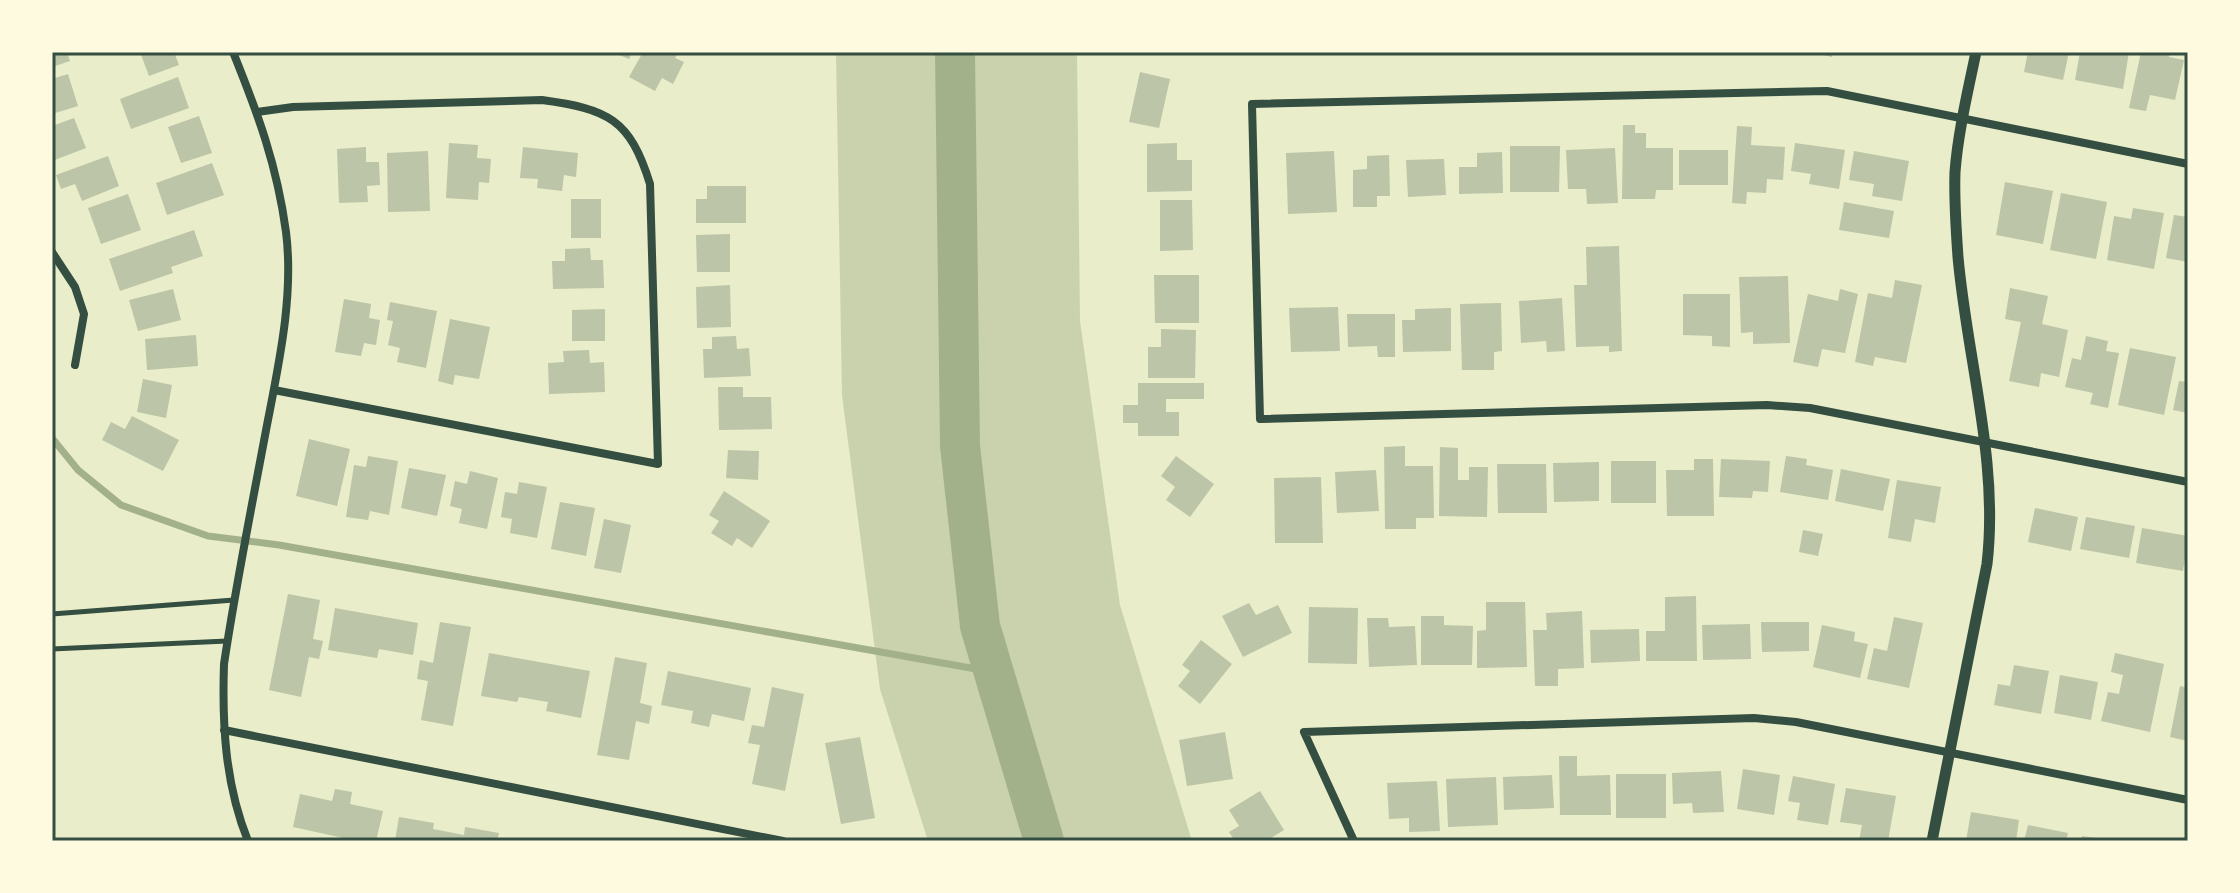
<svg xmlns="http://www.w3.org/2000/svg" width="2240" height="893" viewBox="0 0 2240 893" font-family="Rubik,sans-serif">
<style>
.green{fill:#cad2ad}
.lines{fill:none;stroke-linecap:round;stroke-linejoin:round}
.stream{stroke:#a3b18a;stroke-width:7}
.river{stroke:#a3b18a;stroke-width:40}
.building{fill:#bcc5a7}
.service{stroke:#344e41;stroke-width:5}
.minor{stroke:#344e41;stroke-width:8}
.tertiary{stroke:#344e41;stroke-width:11}
.neatline{fill:none;stroke:#344e41;stroke-width:3}
</style>
<rect width="100%" height="100%" fill="#e9edc9"/>
<path class="green" d="M836 52H1077L1080 321 1120 605 1192 841H928L880 689 842 395Z"/>
<g class="lines">
<path class="stream" d="M52 438 78 470 121 505 208 536 279 545 993 672"/>
<path class="river" d="M955 52 960 446 980 626 1044 841"/>
</g>
<path class="building" d="M52 52H67L70 61 52 67Z
M140 52H174L179 65 149 76Z
M612 52H632L629 59Z
M643 52H679L675 58 684 62 673 84 662 78 655 91 629 77Z
M1811 52H1833L1832 57Z
M2028 52H2069L2063 80 2024 72Z
M2080 52H2129L2123 89 2075 80Z
M2141 52H2170L2169 57 2184 60 2175 100 2150 95 2146 111 2129 108Z
M1140 72 1170 79 1159 128 1129 122Z
M68 74 78 106 52 114V79Z
M178 77 189 108 131 129 120 99Z
M199 116 212 153 181 163 168 127Z
M74 118 86 148 52 161V126Z
M1623 125H1635V133H1646V148H1673V190H1656L1655 199H1622Z
M1737 126 1752 127 1751 145 1785 147 1783 180 1767 179 1766 193 1747 192 1746 204 1732 203Z
M449 143 478 145 477 158 491 159 489 183 479 182 478 200 446 198Z
M1177 143V160H1192V191L1147 192V144Z
M1795 143 1845 150 1839 189 1809 184 1811 174 1791 171Z
M1510 146H1560L1559 192H1510Z
M366 147V162H379L380 185 367 186 368 202 339 203 337 149Z
M523 147 578 153 576 177 564 175 562 191 537 188 538 179 520 178Z
M1615 148 1618 203 1587 204 1586 189H1568L1566 150Z
M1679 150H1728V185H1679Z
M428 151 430 211 388 212 387 153Z
M1334 151 1337 212 1288 214 1286 153Z
M1854 151 1909 161 1902 201 1872 196 1874 184 1849 180Z
M1502 152 1503 193 1459 194V167H1477V153Z
M1389 155 1390 196H1377V207H1353V170L1367 169V156Z
M108 156 119 186 82 201 75 184 61 189 56 175Z
M1444 159 1446 195 1408 197 1406 160Z
M212 163 224 195 167 215 156 183Z
M2005 182 2053 191 2043 244 1996 235Z
M707 186H746V223H696V199H707Z
M2061 193 2107 202 2096 259 2050 250Z
M128 194 141 230 101 244 88 208Z
M571 199H601V238H571Z
M1160 200H1192L1193 250 1160 251Z
M1844 202 1894 211 1889 238 1839 230Z
M2133 208 2164 213 2154 269 2107 260 2114 216 2131 219Z
M2174 215 2188 217V262L2166 258Z
M194 230 203 256 171 267 173 273 120 291 109 259Z
M730 234V272H697L696 235Z
M1619 246 1622 351 1609 352V346L1576 347 1574 285H1587L1586 247Z
M590 248 591 260H603L604 288 553 289 552 261H565V249Z
M1154 275H1199V323H1155Z
M1788 276 1790 343 1753 344V332L1741 333 1739 277Z
M1895 280 1922 285 1906 363 1875 357 1873 366 1855 362 1868 293 1892 298Z
M730 285 731 327 697 328 696 287Z
M2010 288 2048 296 2042 324 2068 330 2059 377 2041 373 2039 387 2009 381 2021 322 2005 319Z
M173 289 181 320 138 331 129 300Z
M1840 289 1858 294 1845 353 1822 349 1818 367 1793 362 1808 294 1838 301Z
M1683 294H1730V347L1712 346V336L1683 335Z
M1562 298 1565 351 1547 352 1546 341 1521 343 1519 301Z
M344 299 371 304 369 318 380 320 376 345 364 343 361 356 335 352Z
M390 302 437 311 426 368 397 362 400 348 388 345 393 321 387 320Z
M1501 303 1502 351 1494 352V370H1462L1460 304Z
M1338 307 1340 351 1291 352 1289 308Z
M1451 308V351L1403 352 1402 320H1415V309Z
M605 309V341H572V310Z
M1347 314H1395V357H1378L1377 346 1348 347Z
M450 319 490 327 479 379 455 375 453 385 438 381Z
M1161 329 1196 330 1195 378H1148V347H1161Z
M196 335 198 366 147 370 145 339Z
M736 336 737 349 749 348 751 376 704 378 703 349H712V337Z
M2086 336 2108 341 2106 351 2119 353 2108 408 2090 404 2093 393 2065 387 2072 358 2081 360Z
M2130 348 2176 357 2164 415 2118 405Z
M589 350 590 363 604 362 605 392 549 394 548 363 564 362 563 351Z
M143 379 172 385 166 418 137 412Z
M2179 381 2188 382V413L2173 410Z
M1138 383H1204V399H1166V412H1179V436H1138V423H1123V405H1138Z
M718 387H743V397H771L772 429 719 430Z
M132 416 179 440 163 471 102 440 111 422 125 429Z
M309 439 350 449 337 506 296 496Z
M1405 446V466H1433L1434 518H1416V529H1385L1384 447Z
M1440 447 1458 448V480H1469V467H1488L1487 517 1439 516Z
M728 450 759 451 758 480 726 478Z
M368 456 398 461 389 515 370 511 368 520 346 517 354 465 366 467Z
M1176 456 1214 484 1190 517 1166 500 1175 487 1161 476Z
M1786 456 1807 459 1806 465 1833 470 1828 500 1780 492Z
M1694 459H1713L1714 516H1667L1666 470H1694Z
M1721 459 1770 461 1768 492 1753 491 1752 498 1719 497Z
M1611 461H1656V503H1611Z
M1599 462V501L1554 502 1553 463Z
M1497 464H1546L1547 513H1498Z
M409 468 446 475 437 516 401 508Z
M1841 469 1890 479 1883 511 1835 501Z
M1376 470 1379 511 1337 513 1335 472Z
M470 471 498 478 487 529 459 523 462 509 450 506 455 481 467 484Z
M1321 477 1323 543H1275L1274 478Z
M1897 480 1941 487 1935 523 1915 519 1911 542 1888 538Z
M519 482 547 487 537 538 510 533 512 519 501 517 505 492 517 494Z
M724 491 770 521 752 548 737 538 732 546 711 533 719 521 709 515Z
M560 502 595 508 586 556 551 549Z
M2035 508 2078 517 2071 551 2028 542Z
M2086 517 2135 526 2129 558 2080 549Z
M604 519 631 525 621 573 594 568Z
M2142 528 2188 536 2183 571 2136 563Z
M1803 530 1823 534 1818 556 1799 552Z
M288 594 320 600 313 639 323 641 319 659 309 657 301 697 269 690Z
M1696 596 1697 661H1646V631H1665V597Z
M1486 602H1525L1527 667 1477 668V631L1486 630Z
M1249 603 1256 615 1278 605 1292 633 1243 657 1222 616Z
M1309 607 1358 608 1357 664 1308 663Z
M335 608 418 623 413 655 379 649 377 658 328 650Z
M1582 611 1584 668 1558 669V686H1535L1533 630H1547L1546 613Z
M1421 616H1444V625L1473 626 1472 665H1421Z
M1894 617 1923 623 1909 688 1867 679 1874 648 1887 651Z
M1367 618H1388L1389 627 1415 626 1417 665 1369 667Z
M440 622 471 627 453 726 421 720 428 681 417 679 420 660 433 663Z
M1761 622H1809V651L1762 652Z
M1750 624 1751 659 1703 660 1702 625Z
M1822 625 1855 632 1854 641 1868 644 1860 678 1813 667Z
M1639 629 1640 661 1591 663 1590 630Z
M1201 640 1232 664 1200 704 1178 686 1190 671 1182 665Z
M489 653 590 671 581 718 546 711 548 702 519 697 517 702 481 696Z
M2115 653 2164 664 2150 732 2101 721 2108 692 2119 694 2123 675 2111 672Z
M615 657 647 663 640 703 652 706 649 724 636 721 629 760 597 755Z
M2014 665 2049 671 2041 714 1994 705 1998 684 2010 686Z
M668 671 751 688 744 721 712 714 709 727 691 723 693 711 661 705Z
M2060 675 2098 682 2091 720 2054 713Z
M2180 686 2188 688V741L2170 737Z
M772 687 804 694 785 791 752 784 760 745 748 743 752 725 764 727Z
M1225 732 1233 779 1187 786 1179 740Z
M860 737 875 818 841 824 825 743Z
M1559 756H1577V776L1610 775 1611 815H1560Z
M1743 769 1780 775 1774 815 1737 809Z
M1721 771 1724 812 1693 813 1692 803 1673 804 1672 773Z
M1616 774H1666V818H1616Z
M1552 775 1554 808 1504 810 1503 777Z
M1793 776 1835 784 1828 825 1797 820 1800 803 1788 801Z
M1496 777 1498 825 1448 827 1446 779Z
M1437 781 1440 831 1409 832V818L1389 819 1387 783Z
M1846 788 1896 796 1888 841H1859L1862 825 1840 822Z
M335 789 352 792 350 804 383 811 376 841H357L293 827 300 794 332 801Z
M1260 791 1284 830 1266 841H1235L1229 832 1239 826 1229 810Z
M1971 812 2019 820 2016 841H1966Z
M399 817 434 823 433 829 464 835 465 827 499 833 497 841H395Z
M2028 825 2068 833 2066 841H2024Z
M2082 836 2103 839V841H2081Z"/>
<g class="lines">
<path class="service" d="M52 614 234 600
M52 649 227 641"/>
<path class="minor" d="M233 52C258 114 277 165 286 232 294 295 279 363 267 425 252 505 236 584 224 664 222 724 225 784 248 841
M257 112 293 107 542 100C608 109 630 119 650 184L658 464 274 390
M2188 164 1827 91 1252 104 1260 419 1767 405 1810 408 2188 482
M52 252 75 287 84 314 75 365
M224 730 783 841
M1354 841 1304 732 1754 718 1796 722 2188 800"/>
<path class="tertiary" d="M1932 841 1987 564C1999 461 1967 359 1958 257 1956 229 1954 200 1955 172 1958 132 1968 91 1976 52"/>
</g>
<rect width="2240" height="893" fill="none" stroke="#fefae0" stroke-width="108"/>
<rect x="54" y="54" width="2132" height="785" class="neatline"/>
</svg>
